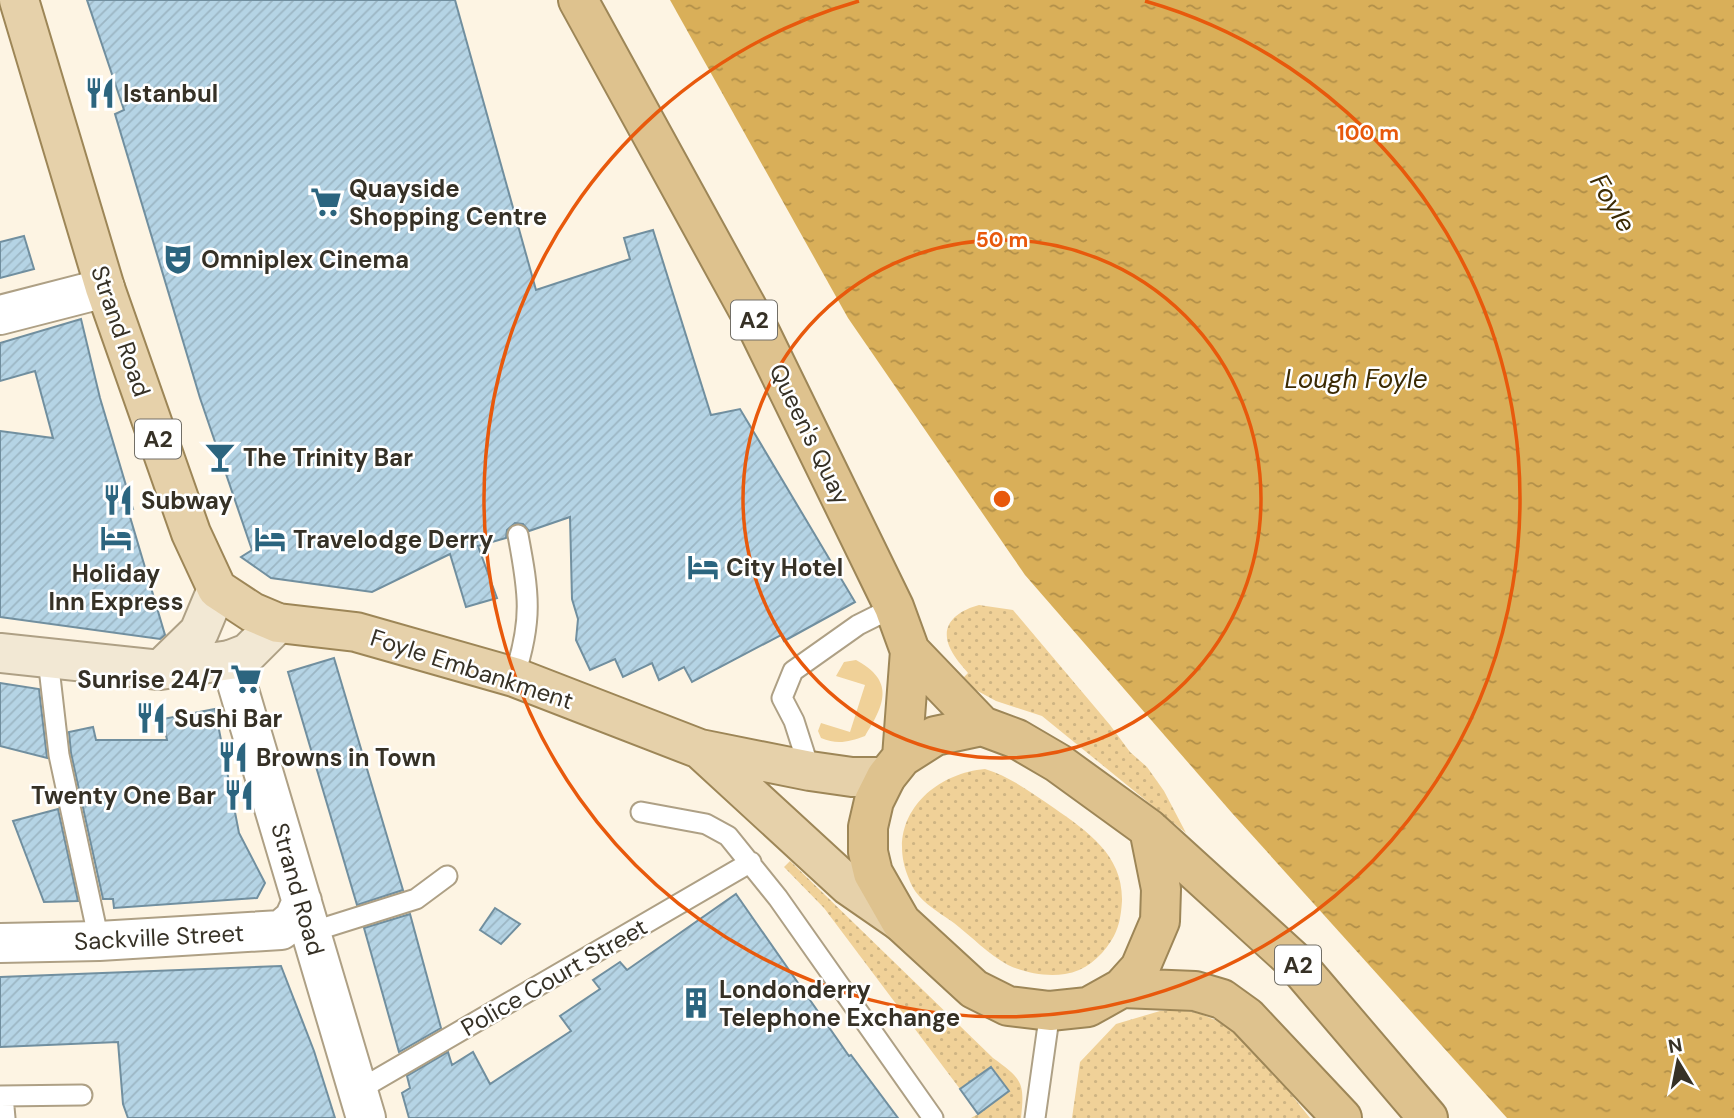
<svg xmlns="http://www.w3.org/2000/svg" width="1734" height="1118" viewBox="0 0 1734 1118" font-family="'DM Sans',sans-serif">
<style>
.grass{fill:url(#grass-dots)}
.garden{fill:#f0d198}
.water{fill:url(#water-ripples)}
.building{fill:url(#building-hatch);stroke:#718f9f;stroke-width:2}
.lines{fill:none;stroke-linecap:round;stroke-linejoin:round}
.service-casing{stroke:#aea085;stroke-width:23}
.minor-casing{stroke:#aea085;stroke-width:42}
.secondary-casing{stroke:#aea085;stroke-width:42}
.primary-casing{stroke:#9d8657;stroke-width:42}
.trunk-casing{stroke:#9d8657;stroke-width:42}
.service{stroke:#fff;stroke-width:19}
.minor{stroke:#fff;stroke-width:38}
.secondary{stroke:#f2e8d4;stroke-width:38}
.primary{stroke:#e6d1aa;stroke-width:38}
.trunk{stroke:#dec28e;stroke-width:38}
.ring{fill:none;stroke:#e8590c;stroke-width:3.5}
.labels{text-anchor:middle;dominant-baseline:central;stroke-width:5;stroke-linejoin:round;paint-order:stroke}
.shield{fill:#fff;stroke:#726f67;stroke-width:2}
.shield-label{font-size:23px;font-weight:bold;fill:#363126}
.poi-label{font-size:24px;font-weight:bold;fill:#363126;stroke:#fff;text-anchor:start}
.street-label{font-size:24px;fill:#363126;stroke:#fff}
.water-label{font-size:26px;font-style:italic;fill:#3b2a03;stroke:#fff}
.centre{fill:#e8590c;stroke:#fff;stroke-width:3.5}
.ring-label{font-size:21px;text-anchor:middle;font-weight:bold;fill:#e8590c;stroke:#fff;stroke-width:5;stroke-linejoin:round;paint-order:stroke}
</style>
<defs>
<pattern id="grass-dots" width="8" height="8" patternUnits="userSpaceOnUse" patternTransform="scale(1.75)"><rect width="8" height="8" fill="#f0d198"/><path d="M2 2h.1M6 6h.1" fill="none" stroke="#ceb483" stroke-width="1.8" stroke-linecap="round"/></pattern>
<pattern id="water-ripples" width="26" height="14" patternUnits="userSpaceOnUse" patternTransform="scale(1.75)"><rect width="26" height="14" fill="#d9af59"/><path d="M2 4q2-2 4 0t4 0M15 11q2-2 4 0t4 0" fill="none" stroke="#b18f49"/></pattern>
<pattern id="building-hatch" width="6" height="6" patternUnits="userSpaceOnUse" patternTransform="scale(1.75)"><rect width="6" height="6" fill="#b5d4e5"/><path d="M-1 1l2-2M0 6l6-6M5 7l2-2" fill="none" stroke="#9cb6c4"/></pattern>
</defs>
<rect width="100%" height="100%" fill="#fdf4e3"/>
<path class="grass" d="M979 605 1013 610 1110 725 1130 752 1147 767 1164 791 1186 833 1042 716 996 701 974 689 963 678 968 673C962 666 955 658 951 650 938 625 957 611 979 605Z
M985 769C1011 777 1032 793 1054 808 1088 832 1123 855 1122 901 1121 916 1119 929 1111 941 1100 958 1085 971 1065 974 1047 977 1025 973 1008 965 989 955 971 936 954 923 943 915 929 907 920 897 916 893 911 885 909 879 884 821 930 774 985 769Z
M790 861 993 1058C1022 1079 1025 1082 1021 1118H971L978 1114 960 1089 824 908 784 867Z
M1160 1011C1170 1011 1182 1010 1192 1012 1246 1024 1277 1079 1310 1118H1072L1080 1062 1116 1024Z"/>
<path class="garden" d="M856 660C895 681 885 704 865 736 849 742 837 745 821 738L818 731 821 723 850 732 865 685 836 676 844 662Z"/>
<path class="water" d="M670 0H1734V1118H1507L1232 813 1025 575 848 318Z"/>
<path class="building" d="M87 0H455L536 290 630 259 624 238 653 230 711 415 740 409 855 602 784 641 781 635 692 682 684 667 659 680 652 663 623 677 615 659 590 670 576 640 578 619 572 599 570 517 529 531 523 524 515 523 507 530 506 538 478 546 497 598 466 607 450 554 372 592 271 578 241 557 252 550 200 398 115 114 124 110Z
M24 236 34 269 0 278V242Z
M81 319 100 398 133 509 128 510 165 635 160 639 0 617V431L53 438 35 371 0 381V343Z
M334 658 403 890 357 905 288 672Z
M0 683 39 689 47 758 0 746Z
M215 709 239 833 265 883 257 898 114 908 113 899H103L71 753 69 732 93 727 96 740H167L163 719Z
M58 809 78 901 44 902 13 821Z
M736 894 849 1056 851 1055 898 1118H409L402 1093 410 1088 407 1076 448 1052 452 1065 473 1052 490 1084 571 1031 560 1016 600 989 593 980 620 962 627 970Z
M495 908 520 924 501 944 480 930Z
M410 914 441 1028 399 1052 364 928Z
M281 966 314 1051 335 1118H128L123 1104 118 1042 0 1047V977Z
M991 1067 1009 1091 978 1114 960 1089Z"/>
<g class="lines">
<defs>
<path id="service" d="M48 659 59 755 99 941
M514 677C533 620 529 593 518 535
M810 771 794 721 782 698 793 671 858 625 894 607
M641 812 706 824 728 836 778 898 933 1118
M311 932 416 899 447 876
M357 1091 751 862
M0 1096 82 1095
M3 1096 5 1118
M1035 1118 1050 1011"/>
<path id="minor" d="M0 315 105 288
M230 660 366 1118
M0 943 99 941 281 930 294 919 302 901"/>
<path id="secondary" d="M0 653 160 670 230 660 248 653 278 623
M160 670 199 632 217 589"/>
<path id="primary" d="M19 0 105 288 191 533 217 589 252 612 278 623 356 632 514 677 700 749 810 771 852 777H886
M700 749 849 886 901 922"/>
<path id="trunk" d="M578 0 756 324 894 607 910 651 982 726
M902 757 910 651
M1149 829 1161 889 1160 921 1140 968 1122 988 1088 1007 1050 1011 1008 1006 974 989 901 922 873 873 868 852V827L874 801 886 777 902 757 935 736 982 726 1017 739 1058 763 1149 829 1294 961 1428 1118
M1122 988 1195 991 1222 999 1247 1017 1342 1118"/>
</defs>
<use href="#service" class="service-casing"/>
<use href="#minor" class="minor-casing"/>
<use href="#secondary" class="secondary-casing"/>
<use href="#primary" class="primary-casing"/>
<use href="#trunk" class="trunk-casing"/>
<use href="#service" class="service"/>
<use href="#minor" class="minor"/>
<use href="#secondary" class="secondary"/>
<use href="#primary" class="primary"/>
<use href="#trunk" class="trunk"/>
</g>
<g class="ring">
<circle cx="1002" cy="499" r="259"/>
<path d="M1145 1A518 518 0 1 1 859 1"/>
</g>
<defs>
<symbol id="restaurant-bare" viewBox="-9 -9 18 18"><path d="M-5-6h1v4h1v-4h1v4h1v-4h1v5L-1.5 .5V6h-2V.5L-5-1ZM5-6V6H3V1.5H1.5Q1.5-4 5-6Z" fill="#2c657f" stroke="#fff" stroke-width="2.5" paint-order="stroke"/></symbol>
<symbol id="supermarket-bare" viewBox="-9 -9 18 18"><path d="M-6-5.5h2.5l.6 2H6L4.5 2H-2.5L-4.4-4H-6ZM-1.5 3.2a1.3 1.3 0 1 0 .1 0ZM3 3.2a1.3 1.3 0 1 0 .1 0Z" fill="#2c657f" stroke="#fff" stroke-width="2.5" paint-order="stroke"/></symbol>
<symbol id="theatre-bare" viewBox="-9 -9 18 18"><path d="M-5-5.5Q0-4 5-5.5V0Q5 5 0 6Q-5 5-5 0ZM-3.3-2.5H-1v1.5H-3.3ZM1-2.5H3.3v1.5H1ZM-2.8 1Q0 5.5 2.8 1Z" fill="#2c657f" stroke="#fff" stroke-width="2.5" paint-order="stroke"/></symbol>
<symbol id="bar-bare" viewBox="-9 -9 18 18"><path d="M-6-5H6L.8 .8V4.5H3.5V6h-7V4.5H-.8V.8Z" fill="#2c657f" stroke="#fff" stroke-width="2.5" paint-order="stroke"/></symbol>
<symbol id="hotel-bare" viewBox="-9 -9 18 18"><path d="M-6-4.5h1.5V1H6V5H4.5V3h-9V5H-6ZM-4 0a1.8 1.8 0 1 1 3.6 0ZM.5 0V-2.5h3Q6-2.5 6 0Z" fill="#2c657f" stroke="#fff" stroke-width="2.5" paint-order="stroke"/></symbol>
<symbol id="building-bare" viewBox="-9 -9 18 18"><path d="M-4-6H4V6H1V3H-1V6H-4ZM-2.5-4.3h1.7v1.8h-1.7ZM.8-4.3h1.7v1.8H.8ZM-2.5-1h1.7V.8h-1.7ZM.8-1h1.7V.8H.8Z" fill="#2c657f" stroke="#fff" stroke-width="2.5" paint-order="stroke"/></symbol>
</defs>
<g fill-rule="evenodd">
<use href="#restaurant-bare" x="78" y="71" width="44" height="44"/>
<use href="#supermarket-bare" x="304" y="180" width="44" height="44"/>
<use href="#theatre-bare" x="156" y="237" width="44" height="44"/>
<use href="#bar-bare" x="198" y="435" width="44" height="44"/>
<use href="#restaurant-bare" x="96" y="478" width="44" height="44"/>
<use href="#hotel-bare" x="94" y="516" width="44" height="44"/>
<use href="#hotel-bare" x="248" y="517" width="44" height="44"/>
<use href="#hotel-bare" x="681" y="545" width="44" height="44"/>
<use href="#supermarket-bare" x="224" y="657" width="44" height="44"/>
<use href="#restaurant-bare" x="129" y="696" width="44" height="44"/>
<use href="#restaurant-bare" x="211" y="735" width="44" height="44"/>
<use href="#restaurant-bare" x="217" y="773" width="44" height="44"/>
<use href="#building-bare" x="674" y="981" width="44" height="44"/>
</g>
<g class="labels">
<g class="shield">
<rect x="731" y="300.5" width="46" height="39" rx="5"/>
<rect x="135" y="419.5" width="46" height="39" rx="5"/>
<rect x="1275" y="945.5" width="46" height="39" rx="5"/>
</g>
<g class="shield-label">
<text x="754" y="320">A2</text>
<text x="158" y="439">A2</text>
<text x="1298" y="965">A2</text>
</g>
<g class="poi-label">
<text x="123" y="93">Istanbul</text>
<text x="349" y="188">Quayside<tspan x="349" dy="28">Shopping Centre</tspan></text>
<text x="201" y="259">Omniplex Cinema</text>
<text x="243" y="457">The Trinity Bar</text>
<text x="141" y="500">Subway</text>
<text x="293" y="539">Travelodge Derry</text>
<text x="726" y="567">City Hotel</text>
<text x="116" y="573" text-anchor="middle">Holiday<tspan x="116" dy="28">Inn Express</tspan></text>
<text x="223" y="679" text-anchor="end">Sunrise 24/7</text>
<text x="174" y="718">Sushi Bar</text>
<text x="256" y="757">Browns in Town</text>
<text x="216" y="795" text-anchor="end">Twenty One Bar</text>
<text x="719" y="989">Londonderry<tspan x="719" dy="28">Telephone Exchange</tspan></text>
</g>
<g class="street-label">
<text transform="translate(121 331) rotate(71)">Strand Road</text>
<text transform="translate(810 434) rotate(64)">Queen's Quay</text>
<text transform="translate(472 669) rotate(18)">Foyle Embankment</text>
<text transform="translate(298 889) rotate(74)">Strand Road</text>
<text transform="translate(159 937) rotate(-3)">Sackville Street</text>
<text transform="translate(554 977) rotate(-30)">Police Court Street</text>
</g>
<g class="water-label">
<text transform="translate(1613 203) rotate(59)">Foyle</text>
<text x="1356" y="379">Lough Foyle</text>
</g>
</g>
<circle cx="1002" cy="499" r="10" class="centre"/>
<g class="ring-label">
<text x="1368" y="140">100 m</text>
<text x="1002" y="247">50 m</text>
</g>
<g transform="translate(1678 1062) rotate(350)" stroke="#ffffff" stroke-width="5" paint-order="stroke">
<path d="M0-5L12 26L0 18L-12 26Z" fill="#363126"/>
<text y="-10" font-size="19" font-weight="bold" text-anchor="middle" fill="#363126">N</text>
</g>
</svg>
